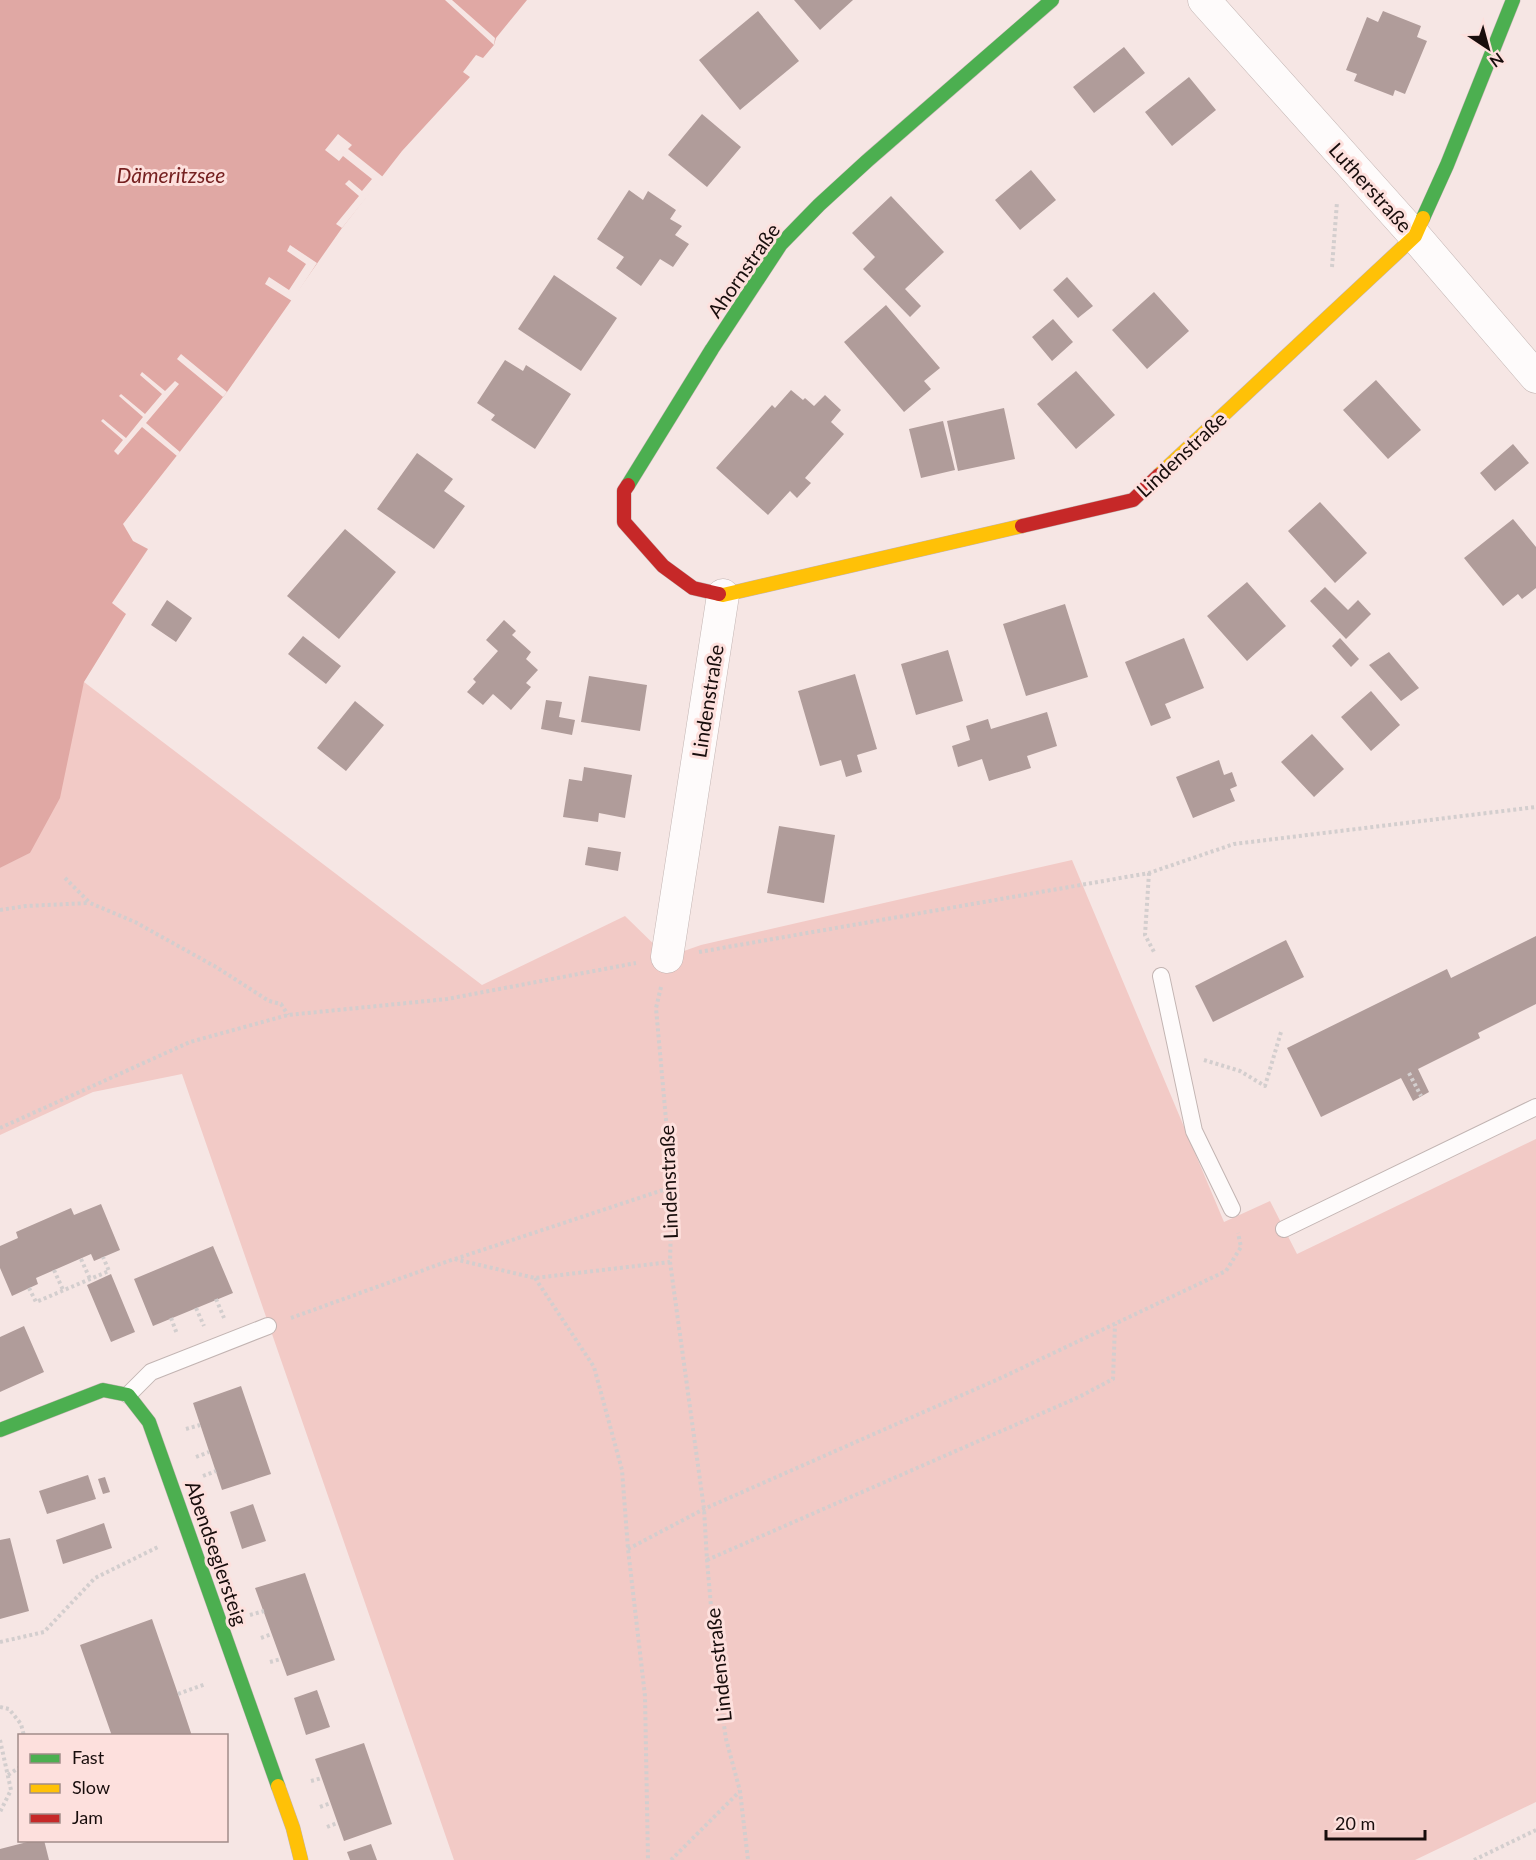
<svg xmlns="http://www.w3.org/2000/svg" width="1536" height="1860" viewBox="0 0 1536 1860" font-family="Lato,sans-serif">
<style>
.green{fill:#f2cac6}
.water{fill:#e0a8a4}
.pier{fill:#f6e6e4}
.building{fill:#b09c9a}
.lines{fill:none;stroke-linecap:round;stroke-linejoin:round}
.lane-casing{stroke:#c2b4b2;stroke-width:18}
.street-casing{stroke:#c2b4b2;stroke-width:33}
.fast-casing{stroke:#c2b4b2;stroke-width:15}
.slow-casing{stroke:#c2b4b2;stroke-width:15}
.jam-casing{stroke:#c2b4b2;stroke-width:15}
.path{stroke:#d3cece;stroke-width:4;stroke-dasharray:3 3;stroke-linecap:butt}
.lane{stroke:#fefbfb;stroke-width:16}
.street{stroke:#fefbfb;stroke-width:32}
.fast{stroke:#4caf50;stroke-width:14}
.slow{stroke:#ffc107;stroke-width:14}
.jam{stroke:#c62828;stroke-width:14}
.labels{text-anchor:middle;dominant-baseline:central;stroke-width:6;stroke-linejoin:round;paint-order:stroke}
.street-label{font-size:20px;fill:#180d0c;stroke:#fde0dd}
.water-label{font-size:21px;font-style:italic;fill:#762121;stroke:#fde0dd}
</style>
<rect width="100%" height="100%" fill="#f6e6e4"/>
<path class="green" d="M84 682 482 985 625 916 667 957 701 945 1072 860 1224 1222 1270 1201 1297 1254 1536 1139V1802L1415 1860H454L182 1074 93 1092 0 1135V868L30 853Z"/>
<path class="water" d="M0 0H527L496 38 494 45 483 58 476 55 463 72 470 77 402 151 342 228 227 392 123 524 133 541 148 549 112 603 126 614 84 682 60 798 30 853 0 868Z"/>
<path class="pier" d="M445 0H452L495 38 494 45Z
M338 134 352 145 348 149 383 177 342 228 336 224 359 196 345 184 349 180 362 191 372 179 343 156 339 161 325 150Z
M290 245 317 263 292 301 265 284 269 277 289 290 306 264 287 251Z
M181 354 227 392 223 397 177 359Z
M142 372 165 391 175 381 179 384 146 423 180 452 177 456 142 427 118 455 114 451 123 440 101 421 103 419 126 438 143 417 119 396 121 394 145 414 162 394 140 375Z"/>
<path class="building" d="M794 0H853L820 30Z
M758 11 799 61 740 110 699 60Z
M1383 11 1421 26 1417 37 1427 41 1405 94 1395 90 1393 96 1354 81 1357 74 1346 70 1367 17 1378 22Z
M1124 47 1145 73 1094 113 1073 87Z
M1189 77 1216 110 1172 146 1145 112Z
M702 114 741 147 707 187 668 155Z
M1031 170 1056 200 1020 230 995 200Z
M629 190 643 200 648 191 676 210 670 219 682 226 675 235 689 244 673 267 660 259 641 286 616 268 624 257 597 239Z
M891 196 944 252 905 289 921 306 910 317 863 269 875 257 852 233Z
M554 275 617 318 581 371 518 329Z
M1067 277 1093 306 1078 318 1053 290Z
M1154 292 1189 331 1147 369 1112 330Z
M886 305 940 368 924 381 931 389 904 412 844 342Z
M1053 319 1073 342 1052 361 1032 337Z
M505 360 523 371 526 365 571 394 535 449 491 420 495 415 477 403Z
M1076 371 1115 415 1076 449 1037 404Z
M1376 380 1421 430 1388 459 1343 410Z
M791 390 803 400 805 398 814 406 825 395 841 410 831 422 844 434 805 478 811 483 797 498 790 491 768 515 716 468 772 405 775 408Z
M1004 408 1015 459 958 471 947 421Z
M943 421 955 470 921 478 909 429Z
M1513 444 1529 463 1495 491 1480 473Z
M417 453 453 479 444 491 465 506 434 549 377 509Z
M1320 502 1367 553 1335 583 1288 531Z
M1513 519 1536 547V588L1522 599 1518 594 1503 606 1464 558Z
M345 529 396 572 339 639 287 596Z
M1247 582 1286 626 1247 661 1207 616Z
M1325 587 1348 610 1358 600 1371 614 1346 639 1310 601Z
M167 600 192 618 176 642 151 625Z
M1065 604 1088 677 1026 696 1003 624Z
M504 620 516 631 512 635 531 652 526 659 538 670 526 683 531 687 511 710 493 694 483 705 467 692 476 682 473 679 498 651 486 640Z
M303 636 341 666 326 684 288 654Z
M1184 638 1204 688 1165 704 1171 718 1151 726 1125 662Z
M1340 638 1359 659 1351 667 1332 646Z
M948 650 963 701 916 715 901 664Z
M1389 652 1419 688 1401 701 1369 665Z
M855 674 877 749 857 755 862 772 846 777 841 760 820 766 798 691Z
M589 676 647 685 640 731 581 722Z
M1371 691 1400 725 1371 751 1341 717Z
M546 700 562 702 559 717 575 720 572 735 541 729Z
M355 701 384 725 346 771 317 748Z
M1047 712 1057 746 1027 756 1031 768 989 781 982 759 958 767 952 746 970 740 966 726 988 719 991 729Z
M1312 734 1344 769 1314 797 1281 762Z
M1219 760 1224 775 1232 772 1237 786 1230 789 1235 801 1193 818 1176 777Z
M584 767 632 775 625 818 599 813 598 822 563 817 569 779 582 781Z
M779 826 835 835 824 903 767 893Z
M588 847 621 852 618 871 585 865Z
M1536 936V1004L1478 1033 1480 1038 1418 1069 1429 1092 1413 1101 1401 1078 1321 1117 1287 1048 1447 969 1451 978Z
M1286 940 1304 977 1213 1022 1195 986Z
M101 1204 120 1250 94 1261 91 1254 36 1278 38 1284 12 1296 0 1268V1246L18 1238 16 1232 71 1208 74 1215Z
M213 1246 233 1293 153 1326 134 1279Z
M111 1274 135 1332 111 1342 87 1285Z
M24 1326 44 1372 0 1392V1337Z
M241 1386 271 1474 222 1490 193 1403Z
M88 1475 96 1499 47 1514 39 1491Z
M105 1477 110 1492 103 1494 98 1479Z
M253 1504 266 1541 242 1549 230 1512Z
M104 1523 112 1548 63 1564 56 1540Z
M10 1538 29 1611 0 1619V1540Z
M305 1573 335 1660 287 1676 255 1588Z
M152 1619 178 1694 192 1736H112L80 1645Z
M317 1690 330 1727 306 1735 294 1698Z
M364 1743 392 1824 344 1841 315 1759Z
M35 1840H44L49 1860H0V1849Z
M371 1844 377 1860H350L347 1852Z"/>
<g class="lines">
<defs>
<path id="lane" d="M1161 976 1194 1131 1232 1209
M1284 1229 1536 1107
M128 1395 151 1372 268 1326"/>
<path id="street" d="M1204 0 1415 236 1536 377
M667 957 723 595"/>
<path id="fast" d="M1423 218 1447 165 1513 0
M628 485 712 349 781 244 819 205 867 161 1052 0
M0 1430 103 1390 128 1395 149 1422 278 1786"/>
<path id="slow" d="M1159 475 1415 236 1423 218
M719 594 723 595 1022 526
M278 1786 293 1828 301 1860"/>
<path id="jam" d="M628 485 624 491V522L663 566 693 588 719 594
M1022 526 1133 500 1159 475"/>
</defs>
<use href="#lane" class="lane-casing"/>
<use href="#street" class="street-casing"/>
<use href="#fast" class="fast-casing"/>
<use href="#slow" class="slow-casing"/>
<use href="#jam" class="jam-casing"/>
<path class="path" d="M1332 267 1337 202
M1149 873 1145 935 1154 952
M65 878 90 903 135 922 216 967 269 1001 281 1004 288 1015
M0 910 26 906 89 903
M699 952 1149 873 1234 844 1536 807
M661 987 656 1008 672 1187 670 1262 704 1509 707 1560 717 1676 726 1739 740 1791 748 1860
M1204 1060 1240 1071 1265 1086 1281 1032
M1409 1073 1421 1096
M0 1128 190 1042 288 1015 447 999 636 963
M81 1259 90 1279
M455 1259 672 1187
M54 1270 63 1290
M535 1278 594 1367 622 1470 628 1549 645 1696 648 1860
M29 1288 36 1302 109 1271 103 1257
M216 1299 224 1318
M196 1308 204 1326
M171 1318 177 1334
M291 1318 454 1259 535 1278 670 1262
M186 1429 200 1425
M196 1457 209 1452
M203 1476 216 1471
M628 1549 704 1509 1003 1377 1226 1271 1241 1247 1238 1233
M707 1560 1079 1397 1113 1379 1115 1324
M250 1615 264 1611
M261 1638 272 1634
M0 1642 44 1632 95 1578 158 1547
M270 1662 281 1659
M178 1694 206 1684
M0 1707 9 1709 21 1724 24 1736
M0 1740 11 1790 0 1812
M8 1775 20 1767
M311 1781 322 1778
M320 1807 331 1803
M327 1827 337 1823
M671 1860 740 1791
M1474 1860 1536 1830"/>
<use href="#lane" class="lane"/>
<use href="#street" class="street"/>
<use href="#fast" class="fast"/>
<use href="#slow" class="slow"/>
<use href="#jam" class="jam"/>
</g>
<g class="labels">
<g class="street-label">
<text transform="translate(1371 187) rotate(48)">Lutherstraße</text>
<text transform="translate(743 270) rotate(-55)">Ahornstraße</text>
<text transform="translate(1181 454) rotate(-43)">Lindenstraße</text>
<text transform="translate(707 701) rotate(-81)">Lindenstraße</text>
<text transform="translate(668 1182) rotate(-92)">Lindenstraße</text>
<text transform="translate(217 1553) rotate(71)">Abendseglersteig</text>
<text transform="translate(718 1665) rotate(-96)">Lindenstraße</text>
</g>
<g class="water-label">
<text x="171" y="174">Dämeritzsee</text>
</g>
</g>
<rect x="18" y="1734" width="210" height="108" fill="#fde0dd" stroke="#a18c89" stroke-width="1.5"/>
<rect x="30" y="1754" width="30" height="9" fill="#4caf50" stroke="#a18c89" stroke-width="1.5"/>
<text x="72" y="1764" font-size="18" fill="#180d0c">Fast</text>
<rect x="30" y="1784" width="30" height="9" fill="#ffc107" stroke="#a18c89" stroke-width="1.5"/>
<text x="72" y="1794" font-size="18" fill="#180d0c">Slow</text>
<rect x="30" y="1814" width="30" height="9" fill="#c62828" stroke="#a18c89" stroke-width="1.5"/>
<text x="72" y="1824" font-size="18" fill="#180d0c">Jam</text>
<g transform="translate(1488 48) rotate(144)" stroke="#fde0dd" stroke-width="4.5" paint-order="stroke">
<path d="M0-4.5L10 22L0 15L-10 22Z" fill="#180d0c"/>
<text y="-9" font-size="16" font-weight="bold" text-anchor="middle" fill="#180d0c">N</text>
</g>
<path d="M1326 1830v9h99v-9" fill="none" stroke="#180d0c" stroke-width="3"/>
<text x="1335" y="1830" font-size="18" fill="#180d0c" stroke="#fde0dd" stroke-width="4.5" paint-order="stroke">20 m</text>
</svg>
